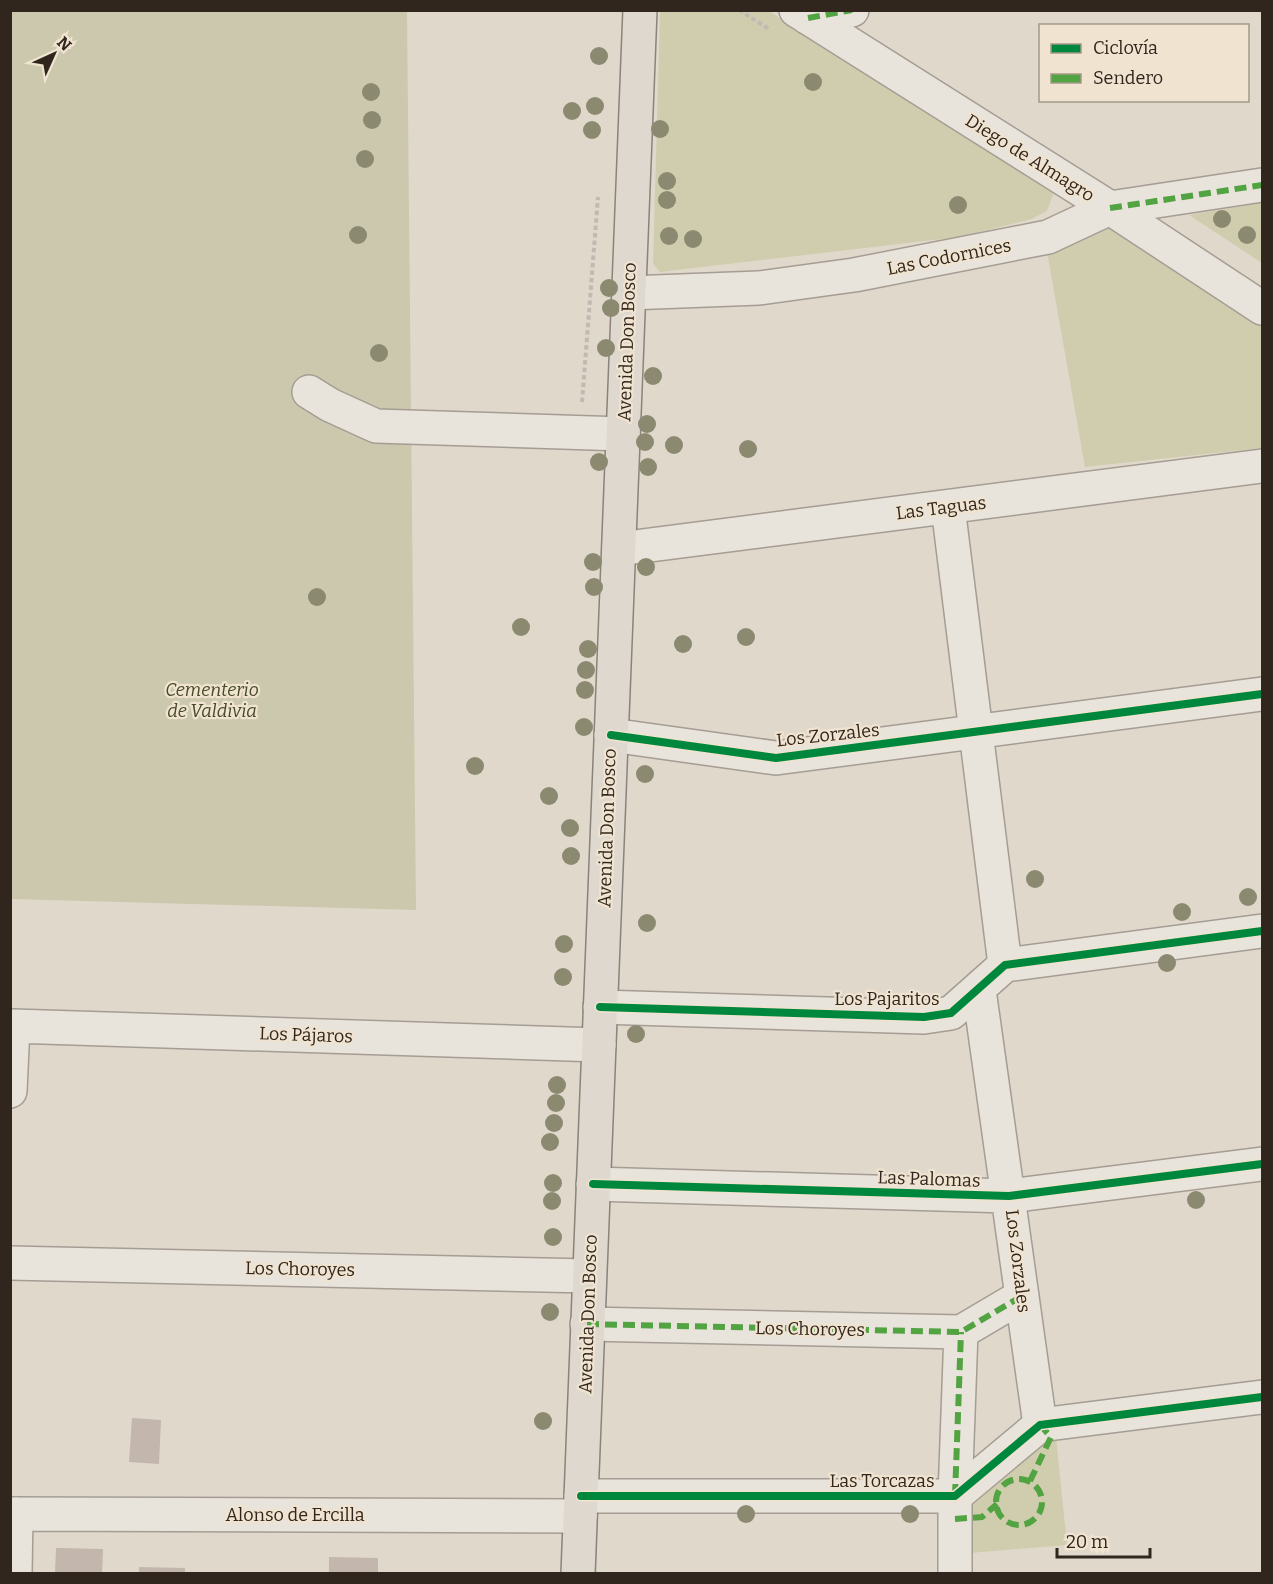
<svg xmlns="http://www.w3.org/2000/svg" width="1273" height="1584" viewBox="0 0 1273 1584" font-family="Bitter,serif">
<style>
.green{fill:#d0cdaf}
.cemetery{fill:#cbc8ae}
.building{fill:#c3b6ac}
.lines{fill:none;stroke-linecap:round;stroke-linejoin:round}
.minor-casing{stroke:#a59d94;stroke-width:36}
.major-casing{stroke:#8a837b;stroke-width:36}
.path{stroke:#c0bab3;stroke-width:4;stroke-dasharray:4.5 3;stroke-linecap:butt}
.minor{stroke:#e8e3db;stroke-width:33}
.major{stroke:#dfd8ce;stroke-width:33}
.quiet{stroke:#52a341;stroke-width:6;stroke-dasharray:12 6;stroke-linecap:butt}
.cycleway-casing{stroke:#f0e4d1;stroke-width:11}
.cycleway{stroke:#00873e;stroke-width:8}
.tree{fill:#8b8a71}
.labels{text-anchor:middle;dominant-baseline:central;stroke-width:4.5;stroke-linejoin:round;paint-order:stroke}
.street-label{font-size:18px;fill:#31261e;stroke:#f0e4d1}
.park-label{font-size:18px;font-style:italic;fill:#454b27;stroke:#f0e4d1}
</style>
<rect width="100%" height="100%" fill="#e0d8cb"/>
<path class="green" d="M660 11H769L1054 192 1047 211 1032 219 959 237 660 272 653 264Z
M1262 203V263L1189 215Z
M1113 222 1262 319V448L1085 467 1046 246Z
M1040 1437H1056L1067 1545 970 1553 972 1496Z"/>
<path class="cemetery" d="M11 11H407L416 910 11 899Z"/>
<path class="building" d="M132 1418 161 1420 159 1464 129 1462Z
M56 1548 103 1549 102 1574H55Z
M329 1557 378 1558V1574H329Z
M139 1567 185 1568V1574H139Z"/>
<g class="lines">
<defs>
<path id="minor" d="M796 10 1110 208 1262 308
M808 18 852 10
M629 293 759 288 854 275 1048 237 1110 208 1262 185
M309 392 330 405 376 426 623 434
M948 507 1005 965
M619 549 1262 466
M611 735 776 758 1262 694
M979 990 1040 1425
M600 1007 924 1017 951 1013 1005 965 1262 931
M10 1091 13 1026 599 1045
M593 1184 1009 1196 1262 1164
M10 1263 589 1276
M587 1324 961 1332 1022 1296
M581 1496H955L1040 1425 1262 1397
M10 1514 580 1516
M15 1574 16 1514
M955 1574V1496L961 1332"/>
<path id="major" d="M578 1574 640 10"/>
</defs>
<use href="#minor" class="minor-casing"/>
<use href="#major" class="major-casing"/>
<path class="path" d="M739 10 769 29
M582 402 598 197"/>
<use href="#minor" class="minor"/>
<use href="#major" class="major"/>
<path class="quiet" d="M808 18 852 10
M1110 208 1262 185
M587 1324 961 1332 1022 1296
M996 1502a23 23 0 1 1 46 0a23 23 0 1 1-46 0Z
M1030 1481 1051 1437 1040 1425
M955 1496 961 1332
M955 1519 982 1517 997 1504"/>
<defs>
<path id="cycleway" d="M611 735 776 758 1262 694
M600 1007 924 1017 951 1013 1005 965 1262 931
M593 1184 1009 1196 1262 1164
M581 1496H955L1040 1425 1262 1397"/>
</defs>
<use href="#cycleway" class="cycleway-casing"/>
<use href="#cycleway" class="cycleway"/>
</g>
<g class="tree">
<circle cx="599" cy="56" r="9"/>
<circle cx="813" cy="82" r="9"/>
<circle cx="371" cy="92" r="9"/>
<circle cx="595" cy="106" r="9"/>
<circle cx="572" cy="111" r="9"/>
<circle cx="372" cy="120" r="9"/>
<circle cx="660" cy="129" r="9"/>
<circle cx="592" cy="130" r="9"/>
<circle cx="365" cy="159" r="9"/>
<circle cx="667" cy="181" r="9"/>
<circle cx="667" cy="200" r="9"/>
<circle cx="958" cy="205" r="9"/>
<circle cx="1222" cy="219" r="9"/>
<circle cx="358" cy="235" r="9"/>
<circle cx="1247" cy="235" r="9"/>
<circle cx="669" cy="236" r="9"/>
<circle cx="693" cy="239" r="9"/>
<circle cx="609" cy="288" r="9"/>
<circle cx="611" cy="308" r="9"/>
<circle cx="606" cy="348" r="9"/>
<circle cx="379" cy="353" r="9"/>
<circle cx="653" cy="376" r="9"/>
<circle cx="647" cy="424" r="9"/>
<circle cx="645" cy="442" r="9"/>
<circle cx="674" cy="445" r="9"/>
<circle cx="748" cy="449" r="9"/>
<circle cx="599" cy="462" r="9"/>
<circle cx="648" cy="467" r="9"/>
<circle cx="593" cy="562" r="9"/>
<circle cx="646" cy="567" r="9"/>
<circle cx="594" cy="587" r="9"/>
<circle cx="317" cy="597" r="9"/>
<circle cx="521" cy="627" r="9"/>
<circle cx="746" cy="637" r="9"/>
<circle cx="683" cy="644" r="9"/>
<circle cx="588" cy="649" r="9"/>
<circle cx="586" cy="670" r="9"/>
<circle cx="585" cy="690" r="9"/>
<circle cx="584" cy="727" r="9"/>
<circle cx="475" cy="766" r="9"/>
<circle cx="645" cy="774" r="9"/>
<circle cx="549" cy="796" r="9"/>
<circle cx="570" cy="828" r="9"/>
<circle cx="571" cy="856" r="9"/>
<circle cx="1035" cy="879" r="9"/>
<circle cx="1248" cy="897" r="9"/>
<circle cx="1182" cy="912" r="9"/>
<circle cx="647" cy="923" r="9"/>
<circle cx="564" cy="944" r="9"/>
<circle cx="1167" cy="963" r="9"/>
<circle cx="563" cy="977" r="9"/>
<circle cx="636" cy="1034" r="9"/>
<circle cx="557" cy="1085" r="9"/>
<circle cx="556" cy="1103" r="9"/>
<circle cx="554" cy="1123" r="9"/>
<circle cx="550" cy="1142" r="9"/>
<circle cx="553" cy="1183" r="9"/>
<circle cx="1196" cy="1200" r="9"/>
<circle cx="552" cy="1201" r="9"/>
<circle cx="553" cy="1237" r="9"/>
<circle cx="550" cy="1312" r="9"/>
<circle cx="543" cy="1421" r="9"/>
<circle cx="746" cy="1514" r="9"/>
<circle cx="910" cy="1514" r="9"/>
</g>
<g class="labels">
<g class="street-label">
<text transform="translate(1030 158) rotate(32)">Diego de Almagro</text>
<text transform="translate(949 257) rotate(-11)">Las Codornices</text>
<text transform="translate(627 342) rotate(-88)">Avenida Don Bosco</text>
<text transform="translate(941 508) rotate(-7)">Las Taguas</text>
<text transform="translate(828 735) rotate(-6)">Los Zorzales</text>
<text transform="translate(607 828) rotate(-88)">Avenida Don Bosco</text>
<text x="887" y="999">Los Pajaritos</text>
<text transform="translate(306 1035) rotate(2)">Los Pájaros</text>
<text transform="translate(929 1179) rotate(2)">Las Palomas</text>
<text transform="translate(1018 1261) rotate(83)">Los Zorzales</text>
<text transform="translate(300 1269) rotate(1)">Los Choroyes</text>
<text transform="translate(588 1314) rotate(-88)">Avenida Don Bosco</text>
<text transform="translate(810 1329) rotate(1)">Los Choroyes</text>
<text x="882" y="1481">Las Torcazas</text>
<text x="295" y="1515">Alonso de Ercilla</text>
</g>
<g class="park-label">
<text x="212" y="690">Cementerio<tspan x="212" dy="21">de Valdivia</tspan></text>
</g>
</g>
<rect width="1273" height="1584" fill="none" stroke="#31261e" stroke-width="24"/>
<rect x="1039" y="24" width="210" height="78" fill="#f0e4d1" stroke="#a49889" stroke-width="1.5"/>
<rect x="1051" y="44" width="30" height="9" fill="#00873e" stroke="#a49889" stroke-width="1.5"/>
<text x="1093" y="54" font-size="18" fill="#31261e">Ciclovía</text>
<rect x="1051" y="74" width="30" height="9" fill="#52a341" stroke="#a49889" stroke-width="1.5"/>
<text x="1093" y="84" font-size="18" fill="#31261e">Sendero</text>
<g transform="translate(54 54) rotate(45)" stroke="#f0e4d1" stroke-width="4.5" paint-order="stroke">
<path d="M0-4.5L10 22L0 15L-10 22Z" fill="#31261e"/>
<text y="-9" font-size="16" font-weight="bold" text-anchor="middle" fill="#31261e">N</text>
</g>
<path d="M1057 1548v9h93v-9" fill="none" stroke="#31261e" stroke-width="3"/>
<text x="1066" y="1548" font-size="18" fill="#31261e" stroke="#f0e4d1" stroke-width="4.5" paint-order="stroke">20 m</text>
</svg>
